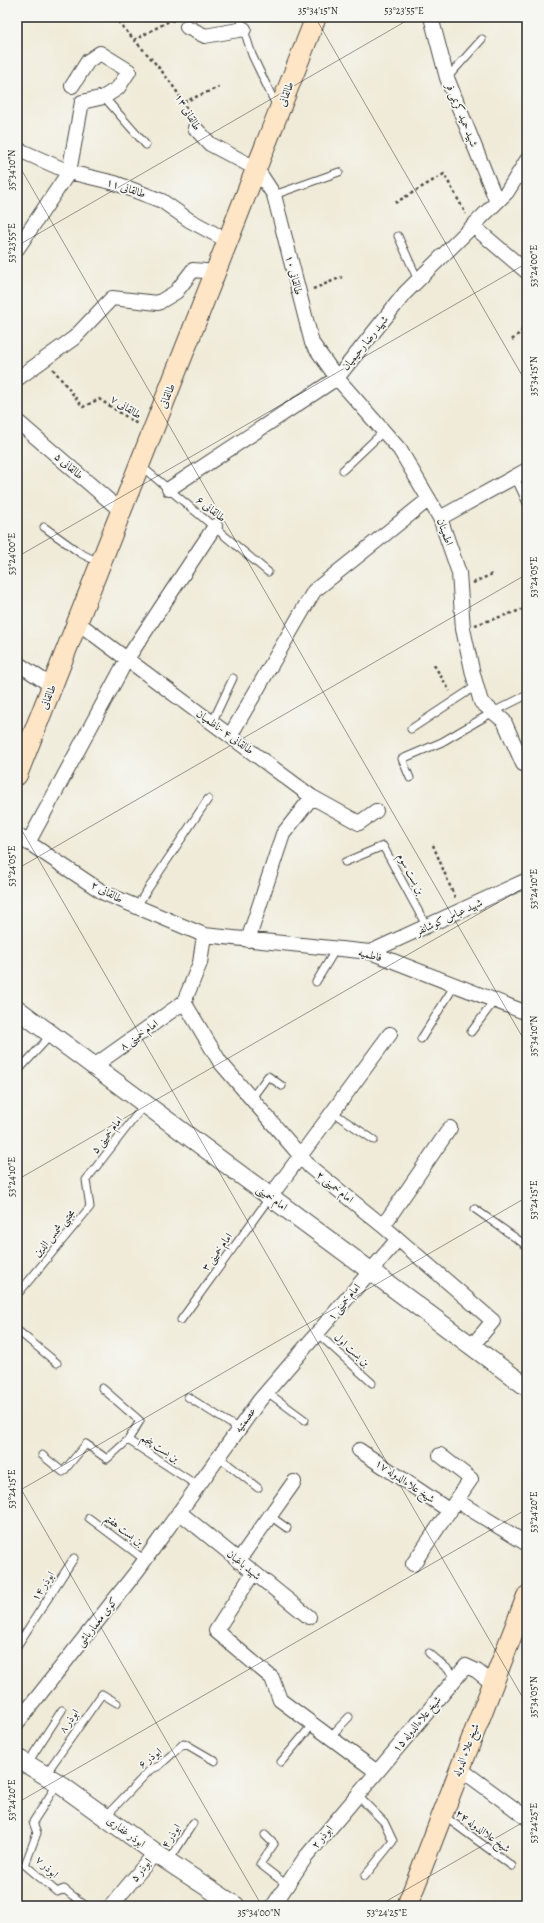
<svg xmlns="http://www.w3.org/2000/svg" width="544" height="1923" viewBox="0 0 544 1923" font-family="Alegreya,Amiri,serif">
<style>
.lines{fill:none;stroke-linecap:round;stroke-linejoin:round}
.service-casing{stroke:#494845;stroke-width:9}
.minor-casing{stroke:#494845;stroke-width:16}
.tertiary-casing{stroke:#494845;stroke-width:20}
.secondary-casing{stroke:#494845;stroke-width:22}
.path{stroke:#494845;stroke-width:2.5;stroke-dasharray:3 3;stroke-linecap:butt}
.service{stroke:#fff;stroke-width:7}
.minor{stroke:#fff;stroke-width:14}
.tertiary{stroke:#fff;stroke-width:18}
.secondary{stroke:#fee5c5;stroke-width:20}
.ticks{fill:none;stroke:#2b2b2b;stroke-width:1;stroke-opacity:0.45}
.labels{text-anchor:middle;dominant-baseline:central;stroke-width:3.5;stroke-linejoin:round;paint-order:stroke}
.street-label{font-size:11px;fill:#2b2b2b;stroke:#f6f6f2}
.neatline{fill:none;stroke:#2b2b2b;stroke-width:1.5}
.ticks-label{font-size:10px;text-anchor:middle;fill:#2b2b2b}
</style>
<rect width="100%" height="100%" fill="#f6f6f2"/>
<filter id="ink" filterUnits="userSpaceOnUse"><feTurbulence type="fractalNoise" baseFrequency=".025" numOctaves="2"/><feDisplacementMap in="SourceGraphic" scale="8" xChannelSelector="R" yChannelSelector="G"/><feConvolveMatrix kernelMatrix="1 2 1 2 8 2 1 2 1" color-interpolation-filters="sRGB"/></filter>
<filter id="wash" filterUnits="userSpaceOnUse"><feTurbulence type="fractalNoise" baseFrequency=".012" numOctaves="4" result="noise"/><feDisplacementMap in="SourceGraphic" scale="16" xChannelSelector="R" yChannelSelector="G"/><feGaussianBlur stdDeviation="0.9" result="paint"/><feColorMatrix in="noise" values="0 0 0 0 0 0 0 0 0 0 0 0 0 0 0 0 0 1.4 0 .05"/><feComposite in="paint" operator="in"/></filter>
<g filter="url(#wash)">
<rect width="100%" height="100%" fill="#f0ebd8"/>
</g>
<g filter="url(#ink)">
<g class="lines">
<defs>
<path id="service" d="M240 17 252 55 277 107
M447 78 482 39
M104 97 146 145
M274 195 339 172
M398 236 418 280
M141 466 268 572
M343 470 384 431
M515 477 527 503
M44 527 80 553 100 563
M212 723 233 678
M411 729 476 686
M410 778 402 759 442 742 493 712 527 695
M345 862 383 846 427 927
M136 907 208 799
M316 982 336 949
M471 1032 495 1000
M421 1039 455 985
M17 1072 51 1035
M251 1099 268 1076 282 1086
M332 1112 374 1140
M475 1209 527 1246
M17 1295 90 1207 86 1180 145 1104
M181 1320 270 1197
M17 1330 57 1363
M318 1334 372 1383
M102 1388 140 1421 128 1440
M267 1392 305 1420
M188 1397 239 1429
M42 1455 63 1472 86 1444 107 1459 128 1440 198 1486
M219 1457 258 1488
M270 1516 287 1528
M89 1518 145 1560
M17 1646 74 1558
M429 1653 457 1677
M330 1737 349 1717
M281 1762 313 1724
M27 1764 62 1710
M45 1775 102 1694 117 1703
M58 1783 33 1822 37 1833 25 1865 57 1892 64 1889 86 1906
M357 1795 384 1822 393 1841 365 1876
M444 1816 512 1866
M105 1817 150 1770 159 1766 184 1743 215 1761
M265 1835 274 1844 260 1864 287 1885
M169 1861 193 1823"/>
<path id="minor" d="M431 17 447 78 497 202
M187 27 205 36 244 29
M195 128 210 144 257 169 274 195 312 343 337 378 400 450 440 518 459 573 463 629 473 674 481 702 504 721 523 764
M17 149 69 172 115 183 162 201 189 220 228 241
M473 226 527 272
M17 249 69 172 82 102 104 97 118 88 129 71 100 53 88 61 72 86
M17 379 74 338 112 298 158 303 176 292 193 270 216 272
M17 421 121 511
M169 489 337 378 405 293 507 192 527 160
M440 518 527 470
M77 622 312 797 359 823 376 811
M17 663 52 686
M230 736 314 591 429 499
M17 835 104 893 204 935 370 952 527 1013
M28 843 127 659 215 526
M248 940 283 834 312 797
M370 952 527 880
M184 1002 220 1062 310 1167 383 1226 493 1321 472 1346
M184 1002 200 963 204 935
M94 1066 184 1002
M270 1197 390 1034
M383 1226 450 1128
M359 1450 450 1511
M457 1501 527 1544
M179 1512 309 1617
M238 1561 294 1482
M413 1564 471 1479 440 1455
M253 1573 216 1631 272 1678 280 1700 377 1772
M516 1622 527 1631
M17 1723 137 1571 259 1401 398 1239
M459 1768 527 1818
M111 1906 155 1853
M273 1906 305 1858 466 1666 477 1671 492 1683"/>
<path id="tertiary" d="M17 1009 527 1387
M17 1758 58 1783 155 1853 236 1906"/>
<path id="secondary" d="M17 775 316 17
M407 1906 527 1596"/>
</defs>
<use href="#service" class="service-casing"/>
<use href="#minor" class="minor-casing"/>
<use href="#tertiary" class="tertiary-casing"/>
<use href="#secondary" class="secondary-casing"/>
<path class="path" d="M114 17C140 48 173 77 190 116
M134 40 171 20 176 22
M184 102 219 87
M395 203 444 174 466 214
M313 289 342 277
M512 340 527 326
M53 369 83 407 99 399 139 425
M473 583 492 574
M475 625 527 608
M434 665 450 691
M433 845 455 898"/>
<use href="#service" class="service"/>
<use href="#minor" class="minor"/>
<use href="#tertiary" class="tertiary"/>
<use href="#secondary" class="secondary"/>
</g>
</g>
<path class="ticks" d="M315 17 527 384M17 162 527 1045M17 246 413 17M17 557 527 263M17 822 527 1705M17 869 527 574M17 1180 527 886M17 1482 262 1906M17 1492 527 1197M17 1803 527 1509M378 1906 527 1820"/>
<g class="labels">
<g class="street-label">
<text transform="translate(286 94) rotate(-69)">طالقانی</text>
<text transform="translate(188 112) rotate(60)">طالقانی ۱۳</text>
<text transform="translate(462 115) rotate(68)">شهید حمید کریمی فر</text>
<text transform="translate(126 188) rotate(18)">طالقانی ۱۱</text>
<text transform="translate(294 275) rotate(76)">طالقانی ۱۰</text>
<text transform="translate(365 343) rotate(-51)">شهید رضا رحیمیان</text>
<text transform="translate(167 396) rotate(-68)">طالقانی</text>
<text transform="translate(126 407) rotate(33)">طالقانی ۷</text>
<text transform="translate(69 466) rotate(41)">طالقانی ۵</text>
<text transform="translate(211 509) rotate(39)">طالقانی ۶</text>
<text transform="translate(445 532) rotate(70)">اطمینان</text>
<text transform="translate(48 697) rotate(-68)">طالقانی</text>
<text transform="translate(225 732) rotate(36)">طالقانی ۴ -ناظمیان</text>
<text transform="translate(411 874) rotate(62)">بن بست سوم</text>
<text transform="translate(107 892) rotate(28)">طالقانی ۲</text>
<text transform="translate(449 917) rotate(-25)">شهید عباس کوشانفر</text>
<text transform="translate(370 955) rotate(14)">فاطمیه</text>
<text transform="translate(139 1035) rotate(-35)">امام خمینی ۸</text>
<text transform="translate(107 1135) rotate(-52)">امام خمینی ۵</text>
<text transform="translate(335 1187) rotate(39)">امام خمینی ۲</text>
<text transform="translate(272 1198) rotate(36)">امام خمینی</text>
<text transform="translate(54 1233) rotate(-50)">مجتبی شمس الدین</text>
<text transform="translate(217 1252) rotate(-54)">امام خمینی ۳</text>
<text transform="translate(344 1302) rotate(-50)">امام خمینی ۱</text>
<text transform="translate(352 1350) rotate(42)">بن بست اول</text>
<text transform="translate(245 1420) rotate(-54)">عصمتیه</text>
<text transform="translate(160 1448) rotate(33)">بن بست پنجم</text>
<text transform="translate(405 1481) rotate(34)">شیخ علاءالدوله ۱۷</text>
<text transform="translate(124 1530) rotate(37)">بن بست هفتم</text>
<text transform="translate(244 1565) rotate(39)">شهید باغبان</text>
<text transform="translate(43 1586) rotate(-57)">ابوذر ۱۴</text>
<text transform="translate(97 1622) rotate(-52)">کوی معمارباشی</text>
<text transform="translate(69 1721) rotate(-55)">ابوذر ۸</text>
<text transform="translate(417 1724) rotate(-50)">شیخ علاءالدوله ۱۵</text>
<text transform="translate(466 1750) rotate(-69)">شیخ علاء الدوله</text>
<text transform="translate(150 1758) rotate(-38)">ابوذر ۶</text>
<text transform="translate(483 1831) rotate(36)">شیخ علاالدوله ۲۴</text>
<text transform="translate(126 1832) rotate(36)">ابوذر غفاری</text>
<text transform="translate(171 1836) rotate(-58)">ابوذر ۴</text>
<text transform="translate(322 1837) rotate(-50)">ابوذر ۲</text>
<text transform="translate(47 1867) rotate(43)">ابوذر ۷</text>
<text transform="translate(141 1870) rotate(-51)">ابوذر ۵</text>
</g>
</g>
<rect width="544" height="1923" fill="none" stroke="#f6f6f2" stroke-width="44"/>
<rect x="22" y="22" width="500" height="1879" class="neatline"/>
<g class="ticks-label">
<text x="318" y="14">35°34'15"N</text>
<text x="404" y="14">53°23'55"E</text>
<text transform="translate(11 170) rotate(-90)" y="4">35°34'10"N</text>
<text transform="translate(11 243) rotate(-90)" y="4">53°23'55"E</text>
<text transform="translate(533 266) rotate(-90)" y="4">53°24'00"E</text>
<text transform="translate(533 376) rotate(-90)" y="4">35°34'15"N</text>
<text transform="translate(11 554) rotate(-90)" y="4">53°24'00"E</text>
<text transform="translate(533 577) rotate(-90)" y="4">53°24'05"E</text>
<text transform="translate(11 866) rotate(-90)" y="4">53°24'05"E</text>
<text transform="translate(533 889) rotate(-90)" y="4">53°24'10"E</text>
<text transform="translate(533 1036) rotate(-90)" y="4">35°34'10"N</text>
<text transform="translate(11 1177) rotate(-90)" y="4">53°24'10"E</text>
<text transform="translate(533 1200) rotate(-90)" y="4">53°24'15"E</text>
<text transform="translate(11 1489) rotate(-90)" y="4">53°24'15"E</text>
<text transform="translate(533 1512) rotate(-90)" y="4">53°24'20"E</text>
<text transform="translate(533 1697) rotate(-90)" y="4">35°34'05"N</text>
<text transform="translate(11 1800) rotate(-90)" y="4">53°24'20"E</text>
<text transform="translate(533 1823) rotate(-90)" y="4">53°24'25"E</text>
<text x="259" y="1916">35°34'00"N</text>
<text x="387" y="1916">53°24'25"E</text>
</g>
</svg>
